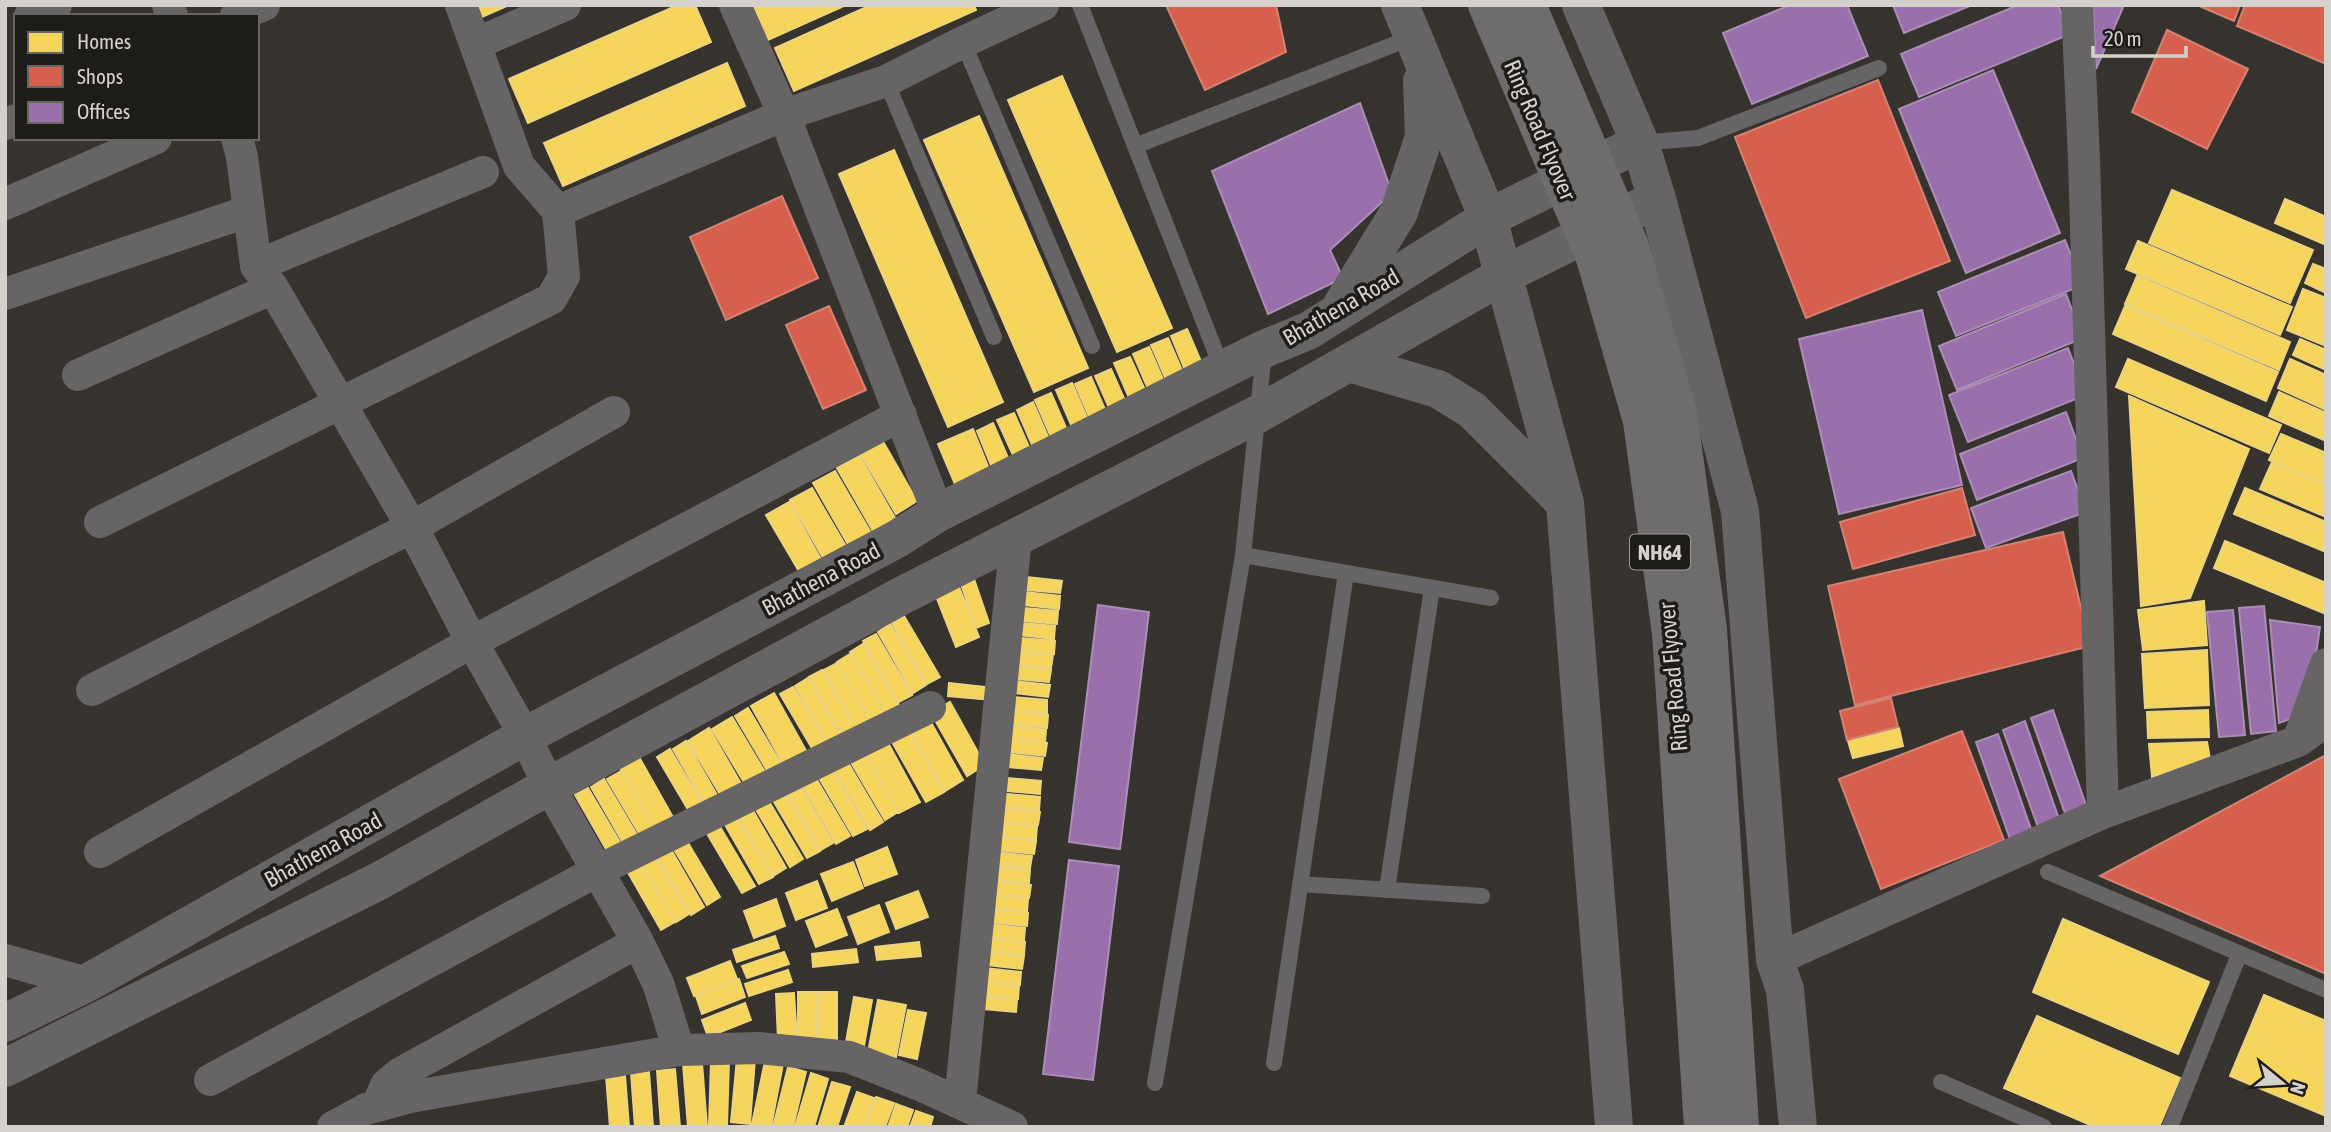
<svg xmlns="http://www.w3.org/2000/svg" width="2331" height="1132" viewBox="0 0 2331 1132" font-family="'Asap Condensed',sans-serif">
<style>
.homes{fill:#f6d55c;stroke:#ecd47e;stroke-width:2}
.shops{fill:#d6604d;stroke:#d68273;stroke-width:2}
.offices{fill:#9970ab;stroke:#ab8db5;stroke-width:2}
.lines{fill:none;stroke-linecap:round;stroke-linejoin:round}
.service{stroke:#666464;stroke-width:16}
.minor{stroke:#666464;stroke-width:32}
.tertiary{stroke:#666464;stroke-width:38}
.trunk{stroke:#6e6c6d;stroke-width:38}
.labels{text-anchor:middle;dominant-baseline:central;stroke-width:7;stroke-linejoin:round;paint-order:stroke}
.shield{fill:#1e1c18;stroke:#9e9b97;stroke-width:2}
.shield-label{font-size:21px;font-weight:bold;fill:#d5d2cd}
.street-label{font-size:23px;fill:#d5d2cd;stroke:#1e1c18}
</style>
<rect width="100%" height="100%" fill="#36332f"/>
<path class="homes" d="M477 5H509L482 17Z
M678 5H695L711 42 528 123 509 79Z
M753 5H846L768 40Z
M871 5H974L976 10 794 91 775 48Z
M727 63 745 106 563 186 544 143Z
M1062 76 1172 328 1117 352 1008 100Z
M979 116 1088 368 1034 392 924 140Z
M894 150 1003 402 948 427 839 174Z
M2172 190 2313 250 2290 303 2149 243Z
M2285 199 2326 217V245L2275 223Z
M2138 241 2292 307 2280 335 2126 269Z
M2313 264 2326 269V293L2305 283Z
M2137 276 2290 342 2279 370 2125 304Z
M2303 289 2326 298V346L2287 330Z
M2125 306 2278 372 2266 401 2113 334Z
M1187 329 1206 373 1189 380 1171 336Z
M1168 338 1187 382 1170 389 1151 345Z
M2300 339 2326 350V370L2293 355Z
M1149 347 1168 391 1152 398 1133 354Z
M1130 357 1150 401 1133 407 1114 363Z
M2128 359 2281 425 2269 453 2116 387Z
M2290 359 2326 375V410L2278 388Z
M1111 369 1130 412 1114 419 1095 376Z
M1091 377 1110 421 1094 428 1075 384Z
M1072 383 1091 427 1075 434 1056 390Z
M2279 392 2326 413V441L2269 416Z
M1051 393 1070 437 1054 444 1035 400Z
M2129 396 2249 449 2190 598 2141 606Z
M1033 402 1052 446 1036 454 1017 410Z
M1014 413 1033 456 1017 464 997 420Z
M993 423 1012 467 995 475 977 431Z
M973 429 991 474 957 489 938 444Z
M2281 434 2326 453V484L2269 460Z
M881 438 917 501 896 514 859 451Z
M859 455 895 518 873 531 837 468Z
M2272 462 2326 485V517L2260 489Z
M835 471 871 533 849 546 813 483Z
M812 488 848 550 826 563 790 500Z
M2245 488 2326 522V552L2234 514Z
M789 502 824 565 803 578 766 515Z
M2225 541 2326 583V614L2214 568Z
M972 573 989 623 976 628 959 578Z
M1017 576 1062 581 1060 593 1016 589Z
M957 582 979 637 956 647 934 591Z
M1015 591 1060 596 1059 609 1014 604Z
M2204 601 2207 645 2143 650 2138 610Z
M1014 607 1058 611 1057 624 1013 620Z
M904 616 940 677 927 684 892 623Z
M1011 622 1055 626 1054 639 1010 634Z
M890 624 926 685 913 693 878 632Z
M876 634 912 695 899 702 863 641Z
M1011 637 1055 641 1054 654 1009 649Z
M863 644 899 705 886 713 850 652Z
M2207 650 2209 705 2145 708 2142 654Z
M1008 651 1053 655 1051 668 1007 664Z
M850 654 886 715 872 723 837 662Z
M837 663 873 724 859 732 824 670Z
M1006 665 1051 670 1049 682 1005 678Z
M822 670 857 730 844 738 809 677Z
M808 678 843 739 831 747 795 686Z
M1005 680 1050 685 1048 697 1004 692Z
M949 683 993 688 992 700 948 696Z
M793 687 829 747 816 755 780 694Z
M774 693 809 756 786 769 751 706Z
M1003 696 1047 700V713L1002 709Z
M950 702 985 765 967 776 931 713Z
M748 708 784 769 771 777 735 716Z
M1003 710 1048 715 1047 728 1002 723Z
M2208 710 2209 737 2148 738 2147 712Z
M732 717 768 777 748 789 712 729Z
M928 717 963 780 945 791 910 728Z
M1002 725 1046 730 1045 743 1001 738Z
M709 728 744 789 724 801 688 741Z
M1899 728 1903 746 1853 758 1848 741Z
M909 729 944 792 926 802 891 740Z
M1002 738 1047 743 1045 756 1001 751Z
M886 739 920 802 899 813 864 751Z
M686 741 721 802 708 810 673 749Z
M2207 742 2210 759 2152 777 2149 744Z
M670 749 706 810 693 818 657 757Z
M863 751 898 812 885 820 849 759Z
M999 753 1043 758 1041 770 997 766Z
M639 757 674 819 655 829 620 768Z
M847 761 883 822 870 830 834 769Z
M831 768 867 829 853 836 818 776Z
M621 771 656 832 643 840 607 779Z
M814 775 850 836 836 844 801 783Z
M997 777 1041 781 1040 794 996 790Z
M604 779 640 840 626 848 591 787Z
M798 782 833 843 821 850 785 789Z
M588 788 624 849 610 856 575 795Z
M784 790 820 851 807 858 771 797Z
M996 793 1040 797 1039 810 995 806Z
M767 798 803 859 790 867 754 806Z
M751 807 786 868 773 876 738 815Z
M995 808 1040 812 1038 825 994 820Z
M736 816 773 877 759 884 724 823Z
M993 822 1037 826 1036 839 992 835Z
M719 825 755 886 742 893 706 832Z
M684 836 720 897 707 905 671 844Z
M991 836 1036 841 1034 854 990 849Z
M669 846 704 907 691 915 655 853Z
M887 847 897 874 865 886 856 860Z
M988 851 1032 856 1030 868 986 864Z
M653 853 689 914 676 922 640 861Z
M639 861 675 922 661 930 626 869Z
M853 862 863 888 832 901 821 874Z
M986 866 1030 870 1029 883 985 879Z
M817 881 827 908 796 920 786 893Z
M986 881 1031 885 1029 898 985 893Z
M918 891 928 917 896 929 886 903Z
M984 894 1028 899 1027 912 983 907Z
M776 899 785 926 754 938 744 911Z
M879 905 889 932 858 944 848 917Z
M837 909 847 935 816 947 806 921Z
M983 909 1028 913 1027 926 982 921Z
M2063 919 2209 982 2178 1054 2033 992Z
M981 923 1025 928 1024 941 980 936Z
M775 936 779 948 737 962 733 950Z
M981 938 1025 942 1024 955 979 951Z
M919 942 921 956 877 960 875 947Z
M856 949 858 962 813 967 812 954Z
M784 952 789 964 747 978 742 966Z
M979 952 1024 956 1022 969 978 964Z
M730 961 737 979 694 996 687 978Z
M976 967 1021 972 1020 985 975 980Z
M788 970 792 982 749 996 745 984Z
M739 979 745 997 702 1014 696 996Z
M975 981 1019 986 1018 999 973 994Z
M798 992H816V1039H798Z
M818 992H837V1039L818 1038Z
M794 993 797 1039 778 1040 776 994Z
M973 995 1017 1000 1016 1012 972 1008Z
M2264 995 2326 1021V1116L2230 1076Z
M854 997 872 1000 864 1046 846 1042Z
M878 1000 906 1005 896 1057 868 1052Z
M745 1003 751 1020 708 1037 702 1020Z
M908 1010 926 1013 917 1059 899 1055Z
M2037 1016 2180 1078 2159 1127H2095L2004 1088Z
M737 1058 755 1059 750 1124 731 1122Z
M711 1061H729L727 1126 709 1125Z
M765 1061 783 1064 771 1127 752 1124Z
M702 1063 707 1127H688L683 1064Z
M788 1067 806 1072 793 1127H773Z
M675 1069 680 1127H661L657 1071Z
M649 1072 653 1127H635L631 1073Z
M811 1073 828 1079 814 1127H795Z
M625 1075 629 1127H610L606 1076Z
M832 1082 850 1087 837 1127H818Z
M857 1092 874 1098 864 1127H844Z
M876 1097 894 1103 885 1127H866Z
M896 1104 913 1110 907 1127H888Z
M916 1111 933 1117 930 1127H910Z"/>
<path class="shops" d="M1166 5H1276L1286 52 1205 90Z
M2197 5H2240L2234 21Z
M2245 5H2326V64L2237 26Z
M2167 30 2248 69 2207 149 2132 112Z
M1878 80 1950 261 1806 318 1735 137Z
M782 196 818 278 726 320 690 237Z
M829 306 866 390 823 409 786 325Z
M1962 488 1975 535 1853 569 1840 522Z
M2063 532 2090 646 1855 705 1828 586Z
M1891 698 1898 727 1847 740 1840 711Z
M1962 731 2004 840 1881 889 1839 779Z
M2326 755V974L2100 876Z"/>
<path class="offices" d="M1790 5H1847L1868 56 1752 104 1723 33Z
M1893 5H1972L1904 33Z
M2018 5H2058L2070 34 1919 97 1901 54Z
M2093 5H2124L2096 69Z
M1993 70 2060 233 1966 273 1899 109Z
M1360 103 1392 193 1330 250 1343 278 1268 314 1212 171Z
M2065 240 2083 285 1956 336 1938 292Z
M2066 294 2083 338 1957 390 1939 346Z
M1922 310 1962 485 1839 514 1799 339Z
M2068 348 2086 395 1968 442 1949 395Z
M2066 412 2083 458 1977 500 1960 454Z
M2071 471 2086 512 1986 548 1971 508Z
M1098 605 1149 612 1120 849 1069 842Z
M2264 606 2276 731 2251 734 2239 608Z
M2233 610 2245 735 2219 737 2207 612Z
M2270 620 2320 627 2311 689 2302 715 2279 723Z
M2053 710 2088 811 2067 819 2031 718Z
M2025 721 2060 822 2039 830 2003 730Z
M1998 734 2033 835 2011 842 1976 742Z
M1069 860 1119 866 1093 1080 1043 1074Z"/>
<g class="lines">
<path class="service" d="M1080 5 1223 371
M963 42 1092 346
M886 81 994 337
M1640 143 1698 138 1879 68
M1135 146 1413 37
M1243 555 1491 598
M2048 872 2326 990
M1300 884 1482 896
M1387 890 1432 588
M1274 1063 1346 573
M1941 1082 2044 1127
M1155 1083 1243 555 1264 352
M2170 1127 2239 955"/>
<path class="minor" d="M168 5 172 16
M735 5 784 115 938 513
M2077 5 2084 158 2103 813
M30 16 56 5
M236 16 264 5
M475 44 565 5
M5 124 16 120
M237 138 242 157 256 266 273 288 412 527 472 642 525 736 549 786 638 942 658 983 679 1050
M5 204 156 138
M558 211 784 115 886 81 963 42 1043 5
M256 266 483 172
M5 294 249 211
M78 375 273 288
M100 522 551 299 564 276 558 211 519 166 461 5
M92 690 412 527 614 412
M2298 741 2326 664
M100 852 472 642 901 415
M5 960 87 983
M1775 960 2103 813 2298 741 2326 721
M210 1080 597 871 930 707
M960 1102 1016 537
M378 1104 386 1085 399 1074 638 942
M333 1127 366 1109 410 1097 679 1050 759 1048 849 1057 920 1085 1012 1127"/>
<path class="tertiary" d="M1400 5 1488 218 1565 503 1614 1127
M1581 5 1640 143 1657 199 1740 511 1775 960 1785 990 1798 1127
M1342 305 1399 212 1424 137 1422 81
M1349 363 1438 389 1472 410 1561 499
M5 1023 87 983 525 736 897 539 938 513 1264 349 1308 331 1488 218 1640 143
M5 1068 381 880 549 786 903 595 1258 414 1504 275 1657 199"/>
<path class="trunk" d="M1487 5 1595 258 1642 421 1671 633 1703 1127
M1527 5 1630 246 1678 413 1708 629 1740 1127"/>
</g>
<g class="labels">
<rect class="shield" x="1630" y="534.5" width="60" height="35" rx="5"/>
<g class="shield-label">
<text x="1660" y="552">NH64</text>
</g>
<g class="street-label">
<text transform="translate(1540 130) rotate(67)">Ring Road Flyover</text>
<text transform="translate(1341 307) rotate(-30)">Bhathena Road</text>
<text transform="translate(821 579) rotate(-28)">Bhathena Road</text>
<text transform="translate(1673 677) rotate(-95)">Ring Road Flyover</text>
<text transform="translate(323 850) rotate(-29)">Bhathena Road</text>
</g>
</g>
<rect width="2331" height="1132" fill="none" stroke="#d5d2cd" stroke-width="14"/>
<rect x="14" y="14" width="245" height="126" fill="#1e1c18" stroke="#676560" stroke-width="2"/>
<rect x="28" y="32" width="35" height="21" fill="#f6d55c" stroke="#676560" stroke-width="2"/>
<text x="77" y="49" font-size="21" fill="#d5d2cd">Homes</text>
<rect x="28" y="66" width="35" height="21" fill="#d6604d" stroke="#676560" stroke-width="2"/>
<text x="77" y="84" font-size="21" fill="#d5d2cd">Shops</text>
<rect x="28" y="102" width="35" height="21" fill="#9970ab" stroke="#676560" stroke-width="2"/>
<text x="77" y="119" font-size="21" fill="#d5d2cd">Offices</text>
<g transform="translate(2282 1083) rotate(108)" stroke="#1e1c18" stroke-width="5" paint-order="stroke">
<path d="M0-5L12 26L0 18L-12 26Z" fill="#d5d2cd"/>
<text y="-10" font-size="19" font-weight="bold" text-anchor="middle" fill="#d5d2cd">N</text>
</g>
<path d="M2093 46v10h93v-10" fill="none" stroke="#d5d2cd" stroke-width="3.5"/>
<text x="2104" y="46" font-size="21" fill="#d5d2cd" stroke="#1e1c18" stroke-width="5" paint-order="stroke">20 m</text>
</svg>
